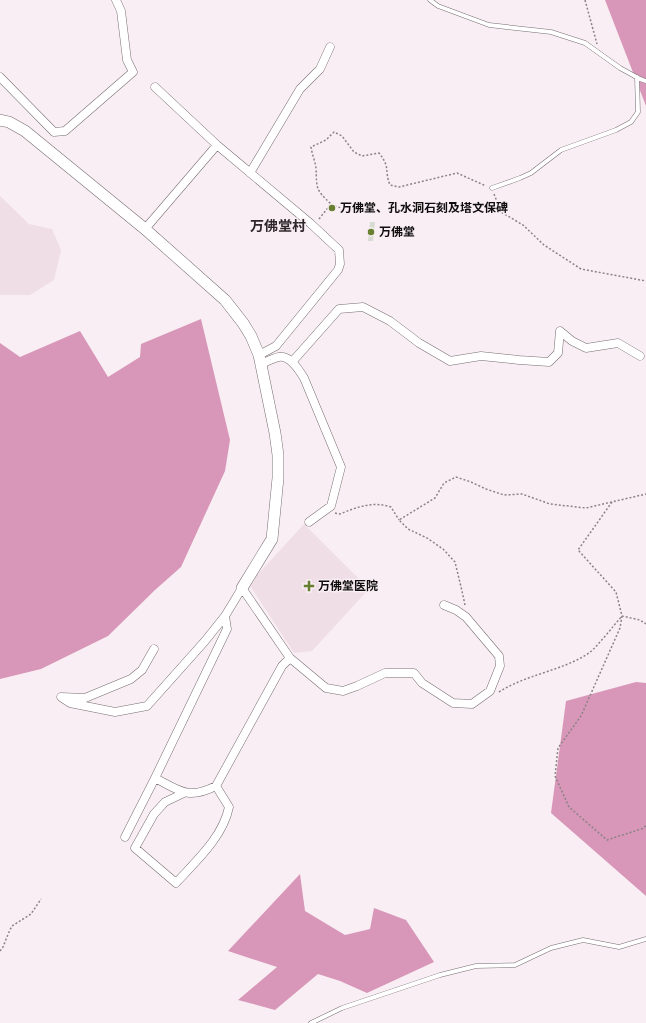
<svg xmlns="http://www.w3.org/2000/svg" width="646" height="1023" viewBox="0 0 646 1023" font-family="'Source Sans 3','Noto Sans SC',sans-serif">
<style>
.built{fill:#f0dee7}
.forest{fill:#d897b8}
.building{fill:#d7dbd1}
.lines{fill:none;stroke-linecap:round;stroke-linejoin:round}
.lane-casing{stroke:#776e72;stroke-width:5}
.street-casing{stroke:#776e72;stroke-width:9}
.secondary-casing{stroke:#776e72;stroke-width:12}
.path{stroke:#8a8386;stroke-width:1.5;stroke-dasharray:2 2;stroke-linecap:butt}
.lane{stroke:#fff;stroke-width:4}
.street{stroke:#fff;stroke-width:8}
.secondary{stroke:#fff;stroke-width:11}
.poi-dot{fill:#677f31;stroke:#f9eef3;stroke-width:1.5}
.labels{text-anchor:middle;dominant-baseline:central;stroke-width:3;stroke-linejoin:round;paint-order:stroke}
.poi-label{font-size:12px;font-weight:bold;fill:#100d0e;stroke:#f9eef3;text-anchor:start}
.quarter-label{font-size:14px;font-weight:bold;fill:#2e272a;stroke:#f9eef3}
</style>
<rect width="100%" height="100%" fill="#f9eef3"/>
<path class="built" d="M0 196 29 224 52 229 61 250 54 280 30 295H0Z
M304 524 369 589 312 651 294 653 249 584Z"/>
<path class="forest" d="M605 0H646V106Z
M201 319 230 440 225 471 181 567 155 590 108 636 41 669 0 679V343L20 357 80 331 108 377 140 357 141 344Z
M636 682 646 683V896L551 813 566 701Z
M300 874 305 911 345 935 370 929 374 908 406 920 434 962 367 993 340 981 318 974 275 1010 238 1000 277 967 228 951Z"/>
<path class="building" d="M370 222H375L373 241H368Z"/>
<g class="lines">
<defs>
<path id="lane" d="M430 0 438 6 489 25 551 32 585 43 620 68 640 79 646 81
M492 188 520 178 531 173 561 150 616 130 631 122 638 112 637 77
M311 1023 342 1008 440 975 476 966 515 965 551 948 583 940 619 947 646 939"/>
<path id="street" d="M0 77 54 132 65 131 133 72 127 60 121 11 116 0
M155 87 217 145 310 223 339 250 340 264 338 270 276 346 259 355
M250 173 300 89 320 69 330 47
M145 229 217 145
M292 362 339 309 363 307 390 321 419 343 450 361 481 356 519 360 549 362 558 353 560 331 572 341 586 348 618 343 640 356
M261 364C266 362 273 358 279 357 290 355 299 370 304 378L341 467 331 506 309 522
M154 649 142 670 131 679 85 698 61 697 70 703 115 712 147 706 205 641 225 616
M290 658 282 666 216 786C188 800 180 791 155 778L227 629 225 616 242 588 290 658 326 688 343 691 357 686 385 673H414L422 683 453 703 472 704 490 691 500 666 499 656 466 617 456 610 444 605
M184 793 165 802 154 814 135 848 176 883C196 861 223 837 229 807L216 786
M125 837 155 778"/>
<path id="secondary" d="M0 120 9 122 25 131 145 229 225 300 243 323 251 336 259 355 275 433 278 455V478L272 539 242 588"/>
</defs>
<use href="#lane" class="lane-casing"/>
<use href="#street" class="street-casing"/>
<use href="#secondary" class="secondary-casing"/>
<path class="path" d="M585 0 597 44
M494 194 501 212 523 225 544 245 581 269 646 281
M331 204C341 211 353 206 365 204
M319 219 331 204C315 189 317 189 316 168 315 161 312 154 311 147L326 140 334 132 342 136 354 152 362 156 379 153C391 168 384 170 390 185L399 187 457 173 486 186
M612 502 578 550 616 592 622 616 640 620 646 624
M335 513 340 514C357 507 373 501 391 507L399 520
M465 605 462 591 455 562 443 549 427 538 408 529 399 520 435 498 444 483 456 477 471 482 486 489 504 495 522 494 550 504 586 508 646 494
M499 692C527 674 562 671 589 653 598 646 614 625 622 616L620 628 581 716 558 748 555 776 569 807 607 840 644 828 646 825
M0 951 3 947 9 932 12 926 31 914 41 899"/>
<use href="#lane" class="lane"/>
<use href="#street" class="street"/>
<use href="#secondary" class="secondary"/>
</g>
<g class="poi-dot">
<circle cx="332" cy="208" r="4"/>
<circle cx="371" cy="232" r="4"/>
<path d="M307 580h4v4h4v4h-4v4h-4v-4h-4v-4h4z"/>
</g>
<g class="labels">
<g class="poi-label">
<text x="340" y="208">万佛堂、孔水洞石刻及塔文保碑</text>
<text x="379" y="232">万佛堂</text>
<text x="318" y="586">万佛堂医院</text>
</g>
<g class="quarter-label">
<text x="278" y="227">万佛堂村</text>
</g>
</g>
</svg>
